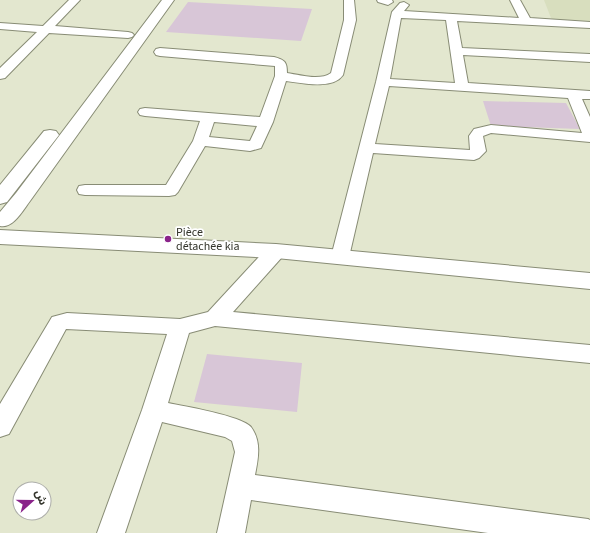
<svg xmlns="http://www.w3.org/2000/svg" width="590" height="533" viewBox="0 0 590 533" font-family="'Source Sans 3','Noto Sans Arabic',sans-serif">
<style>
.built{fill:#d8debe}
.green{fill:#d8c6d7}
.lines{fill:none;stroke-linecap:round;stroke-linejoin:round}
.minor-casing{stroke:#888c75;stroke-width:2}
.secondary-casing{stroke:#888c75;stroke-width:2}
.minor{fill:#fff;fill-rule:evenodd}
.secondary{fill:#fff;fill-rule:evenodd}
.poi-dot{fill:#8a238a;stroke:#fff;stroke-width:1.5}
.labels{text-anchor:middle;dominant-baseline:central;stroke-width:3.5;stroke-linejoin:round;paint-order:stroke}
.poi-label{font-size:12px;fill:#33342b;stroke:#fff;text-anchor:start}
</style>
<rect width="100%" height="100%" fill="#e3e7cf"/>
<path class="built" d="M544 0H590V21L554 20 551 18Z"/>
<path class="green" d="M188 2 312 9 301 41 166 32Z
M483 101 566 103 580 129 491 126Z
M207 354 302 363 297 412 194 402Z"/>
<g class="lines">
<defs>
<path id="minor" d="M69 0H80L55 26 128 32 132 33 134 35 132 37 128 38 49 33 5 78 0 79V68L37 32 0 29V23L43 26Z
M344 0H354L356 20 343 75C333 90 301 83 286 81L273 122 261 148 250 151 205 146 178 192 175 195 169 196 85 195 79 194 77 190 79 186 85 185H166L193 141 200 121 145 116 140 115 138 112 140 109 145 108 260 117 275 76V66L160 56 156 55 154 52 156 49 160 48 274 57C285 60 287 62 287 73 300 75 320 81 331 73L344 20ZM214 122 257 126 250 141 209 137Z
M377 0H392L393 2 388 5 378 2Z
M510 0H520L530 18 590 22V28L457 21 462 48 590 54V62L463 55 468 83 590 91V99H582L590 117V142L491 133 483 136 486 151 479 158 474 160 373 153 349 257 347 262 340 264 333 262 331 257 376 82 392 12 400 3 404 2 409 5 404 11 519 18ZM401 18 446 20 455 83 390 79ZM389 86 568 98 582 133 491 125 474 129 469 136 470 150 375 144Z
M276 245 283 246 285 251 283 256 233 312 590 345V363L215 326 189 333 168 403C184 406 242 416 251 427 262 442 258 459 255 475L588 519 590 520V533H488L251 500 245 533H217L235 452 232 441 225 437 162 422 125 533H97L142 410 167 334 66 329 9 434 0 437V404L52 317 67 313 180 319 208 312 269 246Z"/>
<path id="secondary" d="M162 0H174L30 201C23 210 13 229 0 226V212L16 193Z
M50 130 56 131 59 135 7 202 0 204V185L44 131Z
M0 230 276 244 590 273V289L276 258 0 244Z"/>
</defs>
<use href="#minor" class="minor-casing"/>
<use href="#secondary" class="secondary-casing"/>
<use href="#minor" class="minor"/>
<use href="#secondary" class="secondary"/>
</g>
<circle class="poi-dot" cx="168" cy="239" r="4"/>
<g class="labels">
<g class="poi-label">
<text x="176" y="232">Pièce<tspan x="176" dy="14">détachée kia</tspan></text>
</g>
</g>
<g transform="translate(32 501) rotate(69)"><circle r="19" fill="#ffffff" stroke="#adaeaa"/>
<path d="M0-3L7 15L0 10L-7 15Z" fill="#8a238a"/>
<text y="-6" font-size="11" font-weight="bold" text-anchor="middle" fill="#33342b">ش</text>
</g>
</svg>
